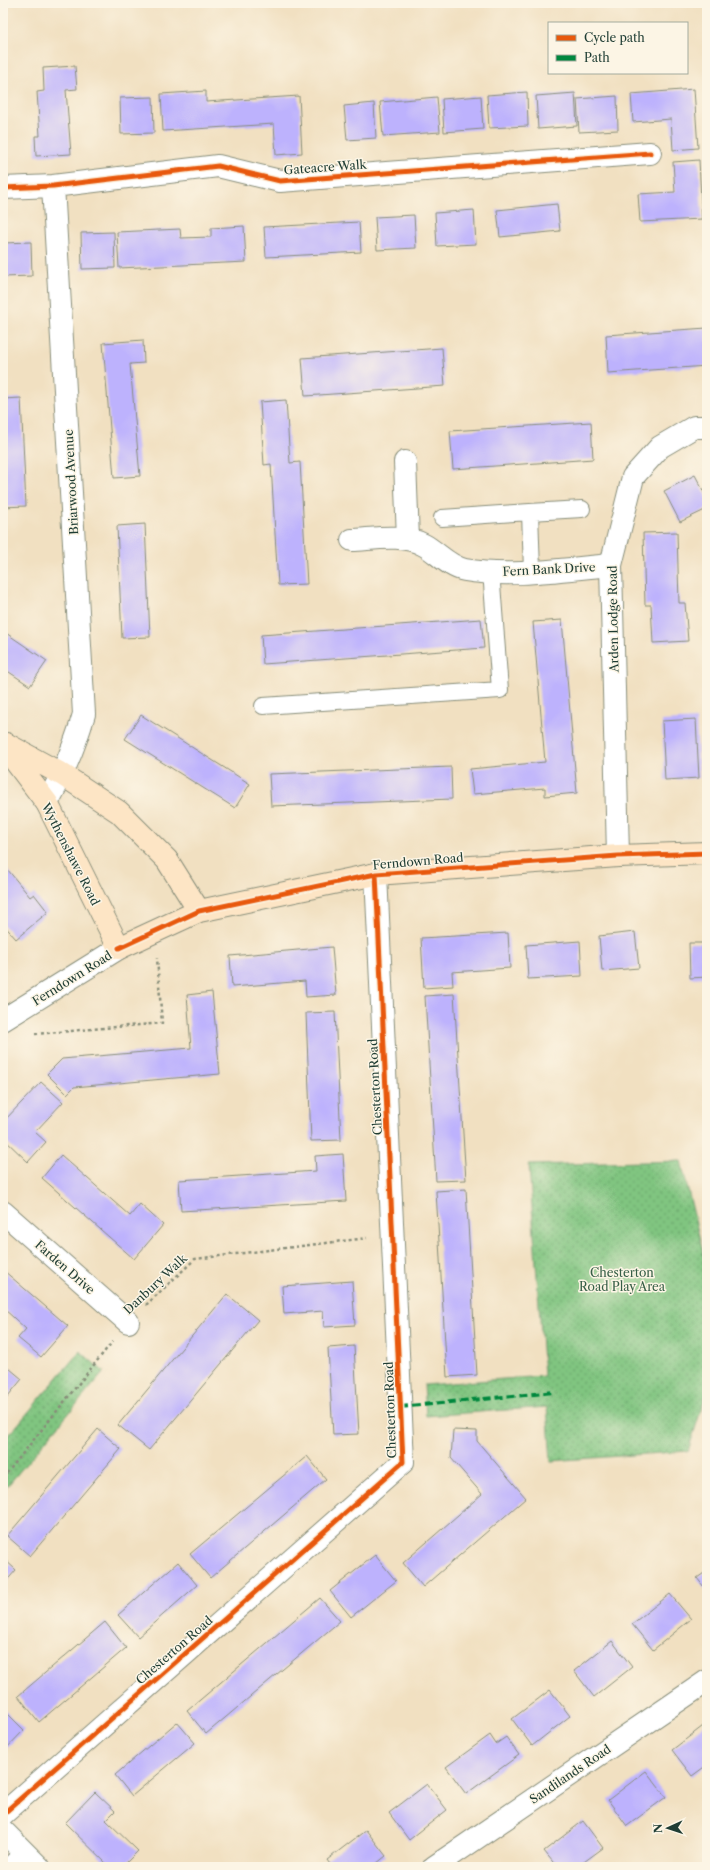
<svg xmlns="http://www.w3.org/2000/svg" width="710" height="1870" viewBox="0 0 710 1870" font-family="'Libre Caslon Text',serif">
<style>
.green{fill:url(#green-dots);stroke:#50815a}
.building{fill:#bdb2fd}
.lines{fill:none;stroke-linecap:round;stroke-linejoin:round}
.service-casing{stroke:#888e7a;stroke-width:18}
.minor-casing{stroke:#888e7a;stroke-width:24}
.secondary-casing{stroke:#888e7a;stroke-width:24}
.path{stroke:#888e7a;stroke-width:2.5;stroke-dasharray:3 3;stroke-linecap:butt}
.service{stroke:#fff;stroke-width:16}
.minor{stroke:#fff;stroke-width:22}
.secondary{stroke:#fde5c5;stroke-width:22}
.quiet{stroke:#00873e;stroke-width:4;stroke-dasharray:8 4;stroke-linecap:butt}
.cycleway-casing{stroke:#fcf5e5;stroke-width:8}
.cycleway{stroke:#e8590c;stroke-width:5}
.labels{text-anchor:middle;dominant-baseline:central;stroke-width:3;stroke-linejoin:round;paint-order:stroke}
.street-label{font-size:12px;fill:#1f3d34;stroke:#fcf5e5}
.park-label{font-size:12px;fill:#375f47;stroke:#fcf5e5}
</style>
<defs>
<pattern id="green-dots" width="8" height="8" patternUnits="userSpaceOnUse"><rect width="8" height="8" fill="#80c580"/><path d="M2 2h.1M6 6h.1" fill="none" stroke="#68a16a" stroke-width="1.8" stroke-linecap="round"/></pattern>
</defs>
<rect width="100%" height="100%" fill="#fcf5e5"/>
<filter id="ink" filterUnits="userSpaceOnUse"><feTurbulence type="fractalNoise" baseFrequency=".025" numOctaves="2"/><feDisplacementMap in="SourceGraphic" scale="8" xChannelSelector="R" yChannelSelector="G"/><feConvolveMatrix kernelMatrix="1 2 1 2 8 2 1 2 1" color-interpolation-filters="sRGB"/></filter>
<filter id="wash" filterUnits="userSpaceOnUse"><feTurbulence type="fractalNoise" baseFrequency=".012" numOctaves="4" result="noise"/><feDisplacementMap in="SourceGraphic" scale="16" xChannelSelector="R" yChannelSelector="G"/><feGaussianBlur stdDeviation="0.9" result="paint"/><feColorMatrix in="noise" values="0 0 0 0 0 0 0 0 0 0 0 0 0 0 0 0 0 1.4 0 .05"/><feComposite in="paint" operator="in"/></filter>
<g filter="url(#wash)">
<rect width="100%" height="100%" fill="#f1e0c1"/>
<path class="green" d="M681 1161 707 1269V1391L688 1451 551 1461 547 1407 426 1416 424 1385 544 1376 529 1165Z
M80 1351 104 1372 3 1491V1442Z"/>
<g id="blocks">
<path class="building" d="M75 66 77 89 66 90 71 154 36 156 35 136H40L37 92 44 91 43 68Z
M694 89 698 148 673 150 671 119 633 122 631 94Z
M206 91V102L299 96 302 153 276 155 274 124 163 131 161 94Z
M527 92 528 126 489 128 487 95Z
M575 93 577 126 538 129 536 96Z
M481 96 483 129 444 132 442 99Z
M617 96 618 130 579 132 577 99Z
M153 97 154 133 121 134 120 98Z
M437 97 440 132 383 136 380 102Z
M374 103 376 138 347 140 344 106Z
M699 160 702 219 640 222 638 194 675 192 673 162Z
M557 204 560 231 500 237 497 210Z
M474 210 476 244 437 246 435 213Z
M414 215 416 248 377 250 375 217Z
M359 222 361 252 266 257 264 227Z
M244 226 246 262 119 268 117 232 180 229 181 238 211 237V228Z
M114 232 115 268 82 269 81 233Z
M31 242 32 276 3 277V243Z
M707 328V366L608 373 606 335Z
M143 340 144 363 130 364 140 476 114 478 103 343Z
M442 348 445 386 305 396 302 358Z
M21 398 26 506 3 507V399Z
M286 400 290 463 300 462 307 584 278 585 271 464 264 465 260 402Z
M591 422 593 459 453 469 450 431Z
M695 475 707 498V509L680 522 664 491Z
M145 524 150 637 122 638 117 526Z
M677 532 679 603H685L688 641 653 643 651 605H645L643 533Z
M481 619 484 648 263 664 261 635Z
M562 620 577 793 545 796V788L473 794 470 769 545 762 533 622Z
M3 631 47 661 30 686 3 668Z
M141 715 250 784 235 808 125 739Z
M696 719 699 778 665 780 662 721Z
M451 767 452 799 271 806 269 774Z
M3 864 30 897 34 894 48 912 16 939 3 924Z
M635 932 639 968 602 971 599 936Z
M508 933 510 968 452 972 453 986 424 988 421 938Z
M580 941 582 976 528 979 526 945Z
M689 943H707V977L690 978Z
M332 947 336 995 306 997 305 981 232 987 230 956Z
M212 992 220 1074 74 1087 67 1094 47 1074 62 1059 191 1048 187 995Z
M454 994 466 1180 436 1181 425 996Z
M335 1012 341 1140 311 1141 306 1013Z
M41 1082 63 1102 35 1132 46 1142 28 1162 3 1138V1122Z
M343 1154 346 1201 181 1211 179 1180 316 1171 315 1156Z
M61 1155 130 1216 140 1204 163 1225 134 1259 42 1178Z
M466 1189 477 1375 447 1377 436 1191Z
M3 1270 68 1326 41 1357 18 1338 26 1329 3 1308Z
M352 1281 355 1325 324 1327 323 1311 284 1314 282 1286Z
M227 1294 258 1320 149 1450 118 1425Z
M354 1346 359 1434 333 1435 328 1348Z
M3 1363 22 1379 3 1402Z
M98 1429 121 1449 30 1556 7 1536Z
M453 1430 477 1431V1441L526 1498 423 1587 403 1563 482 1494 451 1458Z
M307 1456 326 1479 210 1578 190 1554Z
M375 1555 396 1581 351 1617 330 1591Z
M3 1558 16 1570 3 1585Z
M178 1562 197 1585 138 1637 118 1615Z
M707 1571V1591L697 1578Z
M670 1594 691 1619 653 1650 632 1624Z
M320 1598 340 1621 206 1734 187 1711Z
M105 1622 126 1648 39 1722 18 1696Z
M612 1641 632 1667 594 1697 574 1671Z
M550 1690 570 1716 532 1746 512 1719Z
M3 1709 24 1730 3 1752Z
M177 1722 195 1743 132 1796 115 1775Z
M707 1723V1765L692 1776 672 1750Z
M490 1735 496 1744 506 1737 519 1755 466 1794 446 1767Z
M646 1771 666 1797 627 1826 608 1800Z
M427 1784 447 1810 409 1840 389 1813Z
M95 1792 115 1811 106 1820 138 1851 122 1867H110L65 1823Z
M583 1821 603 1848 577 1867H557L544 1851Z
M366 1830 386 1856 372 1867H332L327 1860Z"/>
</g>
</g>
<g filter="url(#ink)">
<use href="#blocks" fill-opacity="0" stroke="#888e7a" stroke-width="1"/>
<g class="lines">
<defs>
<path id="service" d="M530 512 582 509
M442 518 530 512 532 571
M263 706 500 690 492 584 490 571
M8 1867 24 1852"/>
<path id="minor" d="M3 188 53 186 218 166 280 181 650 153
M405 462 408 539
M352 540C375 539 402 533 424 545 437 552 449 567 465 570 511 578 564 569 611 565
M47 803C63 774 75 746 84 714L53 186
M618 856 611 565 633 477 660 447 694 427H707
M3 1020 119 948
M3 1212 128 1322
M3 1814 403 1462 376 874
M3 1831 39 1867
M434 1867 707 1681"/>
<path id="secondary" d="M6 744 63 775 119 812 167 860 199 911
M3 745 47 803 119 948 199 911 376 874 618 856 707 853"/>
</defs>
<use href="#service" class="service-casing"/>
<use href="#minor" class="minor-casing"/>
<use href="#secondary" class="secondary-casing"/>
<path class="path" d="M35 1034 162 1023 157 958
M146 1305 195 1259 367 1238
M3 1478 113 1341"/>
<use href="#service" class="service"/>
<use href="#minor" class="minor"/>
<use href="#secondary" class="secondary"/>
<path class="quiet" d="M400 1407 555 1392"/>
<defs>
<path id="cycleway" d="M3 188 53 186 218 166 280 181 650 153
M119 948 199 911 376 874 618 856 707 853
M3 1814 403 1462 376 874"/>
</defs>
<use href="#cycleway" class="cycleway-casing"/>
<use href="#cycleway" class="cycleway"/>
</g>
</g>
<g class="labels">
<g class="street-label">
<text transform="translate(325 167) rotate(-4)">Gateacre Walk</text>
<text transform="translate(71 482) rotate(-93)">Briarwood Avenue</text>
<text transform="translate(549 569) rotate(-3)">Fern Bank Drive</text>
<text transform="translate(613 619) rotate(-91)">Arden Lodge Road</text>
<text transform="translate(71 854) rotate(63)">Wythenshawe Road</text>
<text transform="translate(418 861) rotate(-5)">Ferndown Road</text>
<text transform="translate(72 978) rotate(-32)">Ferndown Road</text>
<text transform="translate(375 1087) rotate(-93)">Chesterton Road</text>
<text transform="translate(65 1267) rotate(41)">Farden Drive</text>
<text transform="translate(155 1284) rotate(-43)">Danbury Walk</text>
<text transform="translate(390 1410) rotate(-92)">Chesterton Road</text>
<text transform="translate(174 1650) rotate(-41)">Chesterton Road</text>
<text transform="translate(570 1774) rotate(-34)">Sandilands Road</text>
</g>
<g class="park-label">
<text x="622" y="1272">Chesterton<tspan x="622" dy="14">Road Play Area</tspan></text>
</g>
</g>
<rect width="710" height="1870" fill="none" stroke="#fcf5e5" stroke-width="16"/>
<rect x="548" y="22" width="140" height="52" fill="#fcf5e5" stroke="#a4ab9e"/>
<rect x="556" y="35" width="20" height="6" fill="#e8590c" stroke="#a4ab9e"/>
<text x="584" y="42" font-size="12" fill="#1f3d34">Cycle path</text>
<rect x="556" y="55" width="20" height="6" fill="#00873e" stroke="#a4ab9e"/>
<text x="584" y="62" font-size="12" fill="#1f3d34">Path</text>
<g transform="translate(668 1828) rotate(267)" stroke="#fcf5e5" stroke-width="3" paint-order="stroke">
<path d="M0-3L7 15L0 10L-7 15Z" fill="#1f3d34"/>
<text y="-6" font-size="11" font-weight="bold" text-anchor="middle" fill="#1f3d34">N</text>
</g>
</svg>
